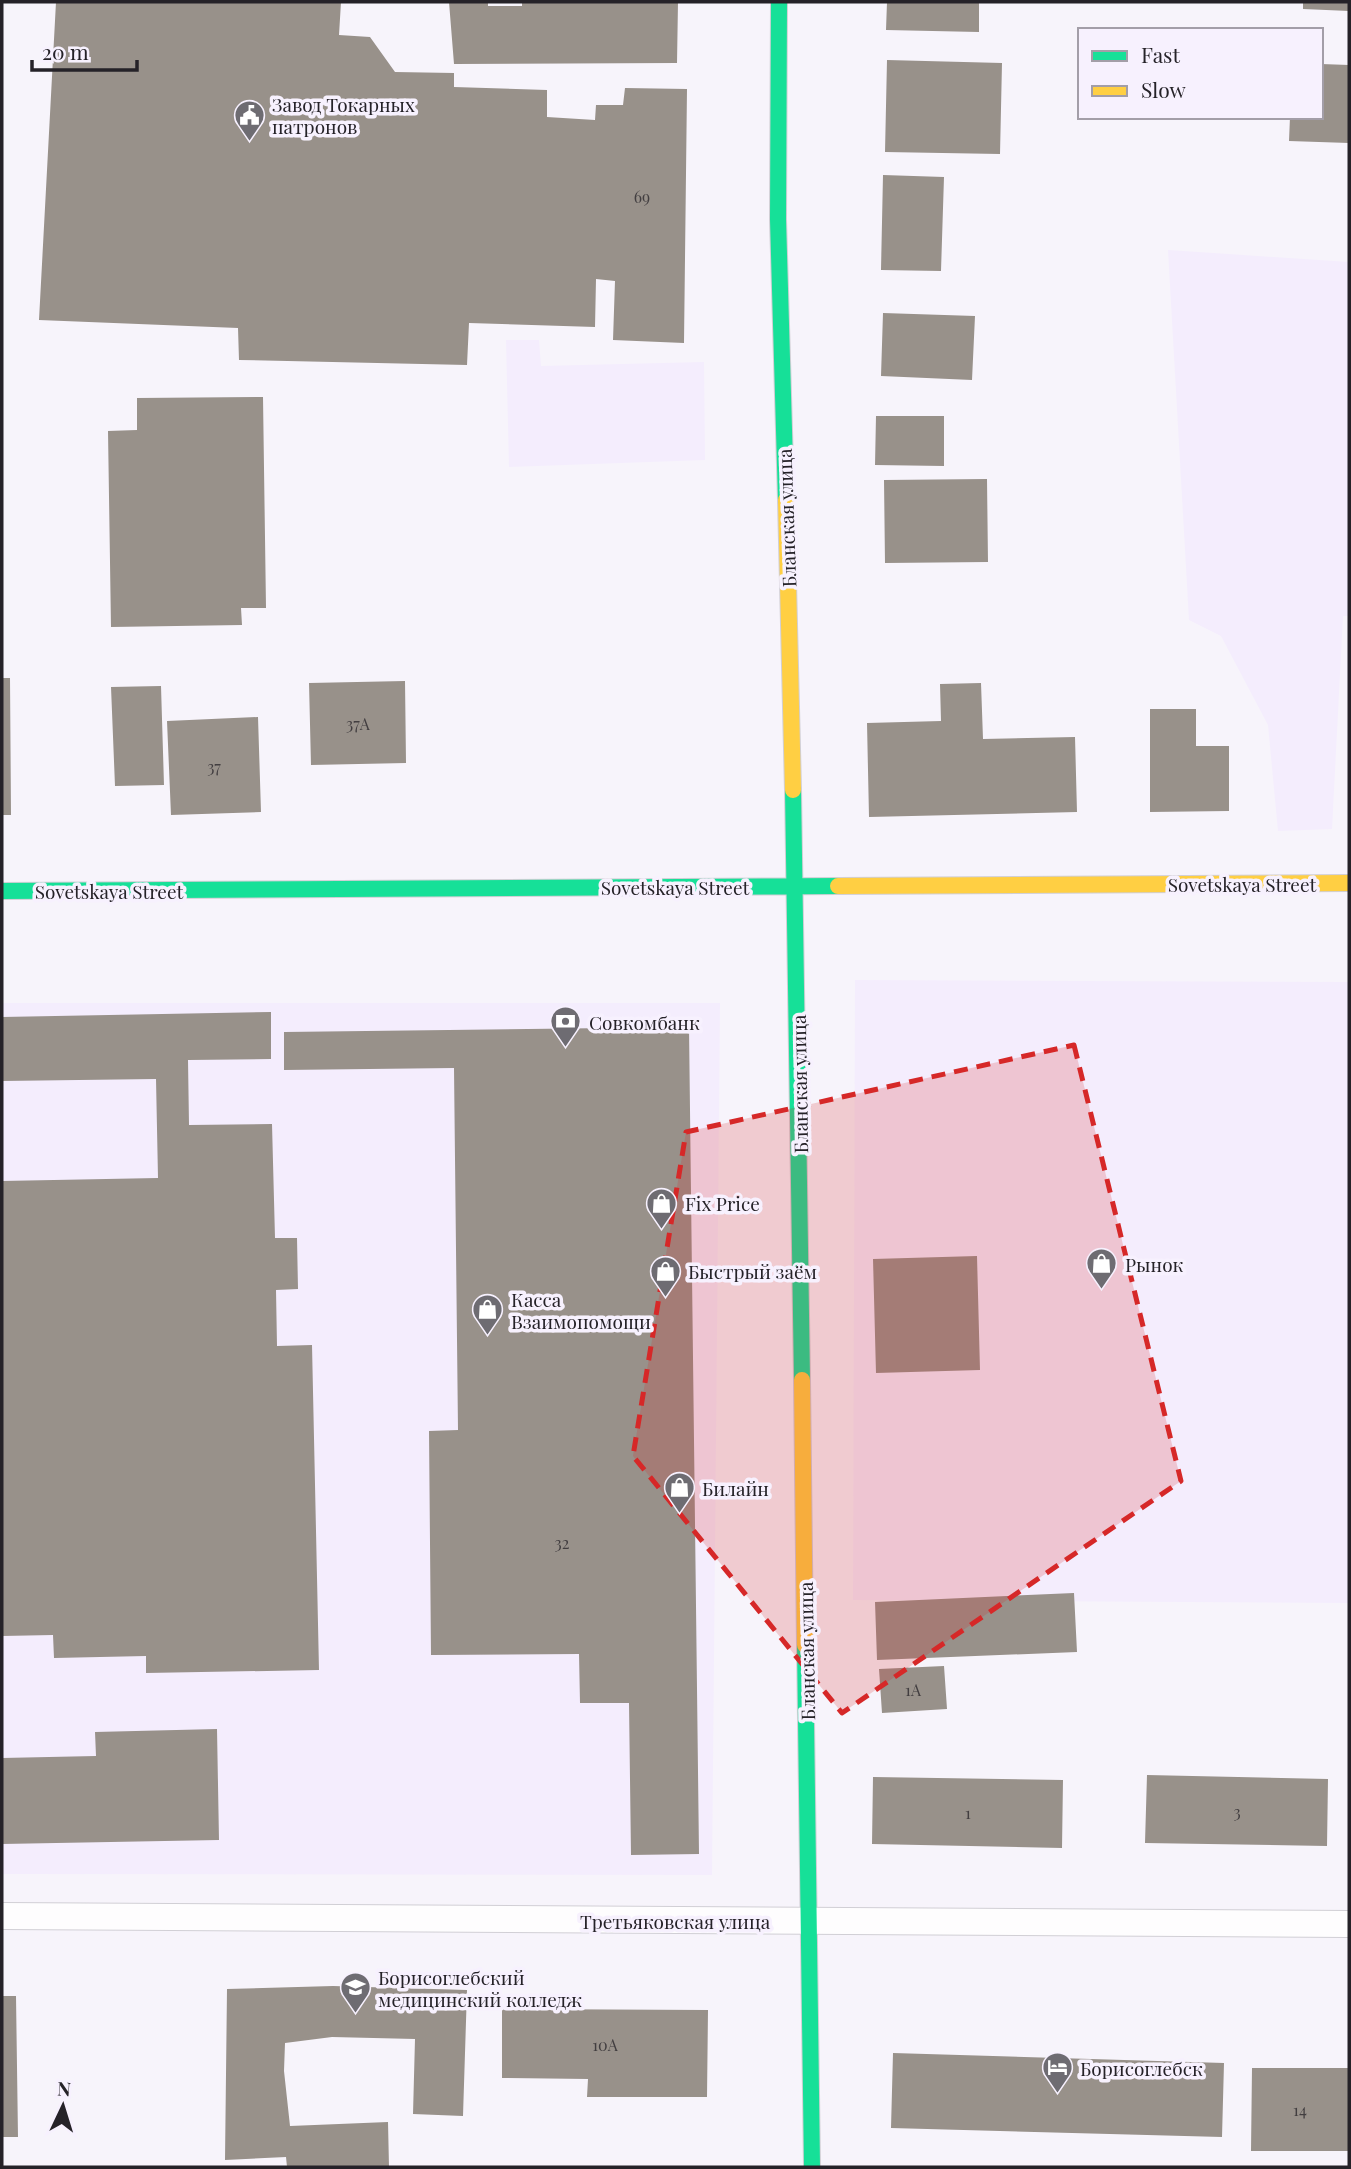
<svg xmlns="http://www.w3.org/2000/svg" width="1351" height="2169" viewBox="0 0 1351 2169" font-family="'Playfair Display',serif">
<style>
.built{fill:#f4edfd}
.building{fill:#98918a}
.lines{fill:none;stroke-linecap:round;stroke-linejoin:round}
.street-casing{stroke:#d1cfd5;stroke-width:28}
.fast-casing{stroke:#d1cfd5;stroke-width:18}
.slow-casing{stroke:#d1cfd5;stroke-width:18}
.street{stroke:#fefdfe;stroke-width:26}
.fast{stroke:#16e098;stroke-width:16}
.slow{stroke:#ffcf43;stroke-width:16}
.marked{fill:#d62828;fill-opacity:0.2;stroke:#d62828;stroke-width:5;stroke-dasharray:14 9;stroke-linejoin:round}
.labels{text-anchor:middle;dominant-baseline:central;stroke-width:7;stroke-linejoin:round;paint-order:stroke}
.number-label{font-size:16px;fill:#423e40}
.poi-label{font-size:19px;fill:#252228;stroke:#f7f1fe;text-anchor:start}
.street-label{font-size:19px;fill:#252228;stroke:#f7f1fe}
</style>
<rect width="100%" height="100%" fill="#f7f4fb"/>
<path class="built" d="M1168 250 1349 262V616H1343L1332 829 1278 831 1268 725 1221 636 1189 620Z
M506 340H539L541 366 704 362 705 460 509 467Z
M855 980 1349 982V1603L853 1600Z
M2 1003H720L712 1875 2 1874Z"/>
<path class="building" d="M56 2H341L339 35 370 37 395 72 454 73V87L547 90V117L595 120 596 105H623L625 88 687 89 684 343 613 340 615 281 596 279 595 327 469 323 467 365 239 360 238 328 39 320Z
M449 2H488V6H522V2H678L677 63 454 64Z
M887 2H979V32L886 30Z
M1303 2H1349V11L1303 9Z
M887 60 1002 63 1000 154 885 152Z
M1321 64 1349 65V143L1289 141 1290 117H1321Z
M883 175 944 177 941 271 881 270Z
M883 313 975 316 972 380 881 376Z
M263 397 266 608H241L242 625 111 627 108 431 137 430V398Z
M876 416H944V466L875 465Z
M987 479 988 562 885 563 884 480Z
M2 678H10L11 815H2Z
M405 681 406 763 311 765 309 683Z
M981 683 983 739 1075 737 1077 812 869 817 867 723 941 721 940 684Z
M161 686 164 785 115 786 111 687Z
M1150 709H1196V746H1229V811L1150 812Z
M258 717 261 812 171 815 167 721Z
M271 1012V1059L188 1060 189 1125 272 1124 275 1238H297L298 1289 276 1290 277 1346 312 1345 319 1670 146 1673V1656L54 1658 53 1635 2 1636V1181L158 1178 156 1079 2 1081V1017Z
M689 1027 699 1854 631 1855 629 1703H580L579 1654 431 1655 429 1431 458 1430 454 1068 284 1070V1032Z
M977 1256 980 1370 876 1373 873 1259Z
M1074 1593 1077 1652 877 1660 875 1602Z
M944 1666 947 1709 882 1713 879 1669Z
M217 1729 219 1840 2 1844V1758L96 1756 95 1732Z
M1147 1775 1328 1779 1327 1846 1145 1843Z
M873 1777 1063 1780 1062 1848 872 1844Z
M333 1986 467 1990 463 2116 413 2114 415 2039 332 2037 285 2043 284 2071 290 2126 388 2122 389 2167H287L286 2157 225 2160 227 1989Z
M2 1996H16L18 2137H2Z
M502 2009 708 2010 707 2097H587L588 2079 502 2078Z
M893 2053 1224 2063 1222 2137 891 2128Z
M1252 2068H1349V2151H1251Z"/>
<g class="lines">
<defs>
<path id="street" d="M2 1916 1349 1924"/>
<path id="fast" d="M779 2 778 219 786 500
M793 790 802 1380
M2 891 838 886
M805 1645 812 2167"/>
<path id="slow" d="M786 500 793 790
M838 886 1349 883
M802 1380 805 1645"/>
</defs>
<use href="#street" class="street-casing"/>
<use href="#fast" class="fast-casing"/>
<use href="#slow" class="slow-casing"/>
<use href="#street" class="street"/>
<use href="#fast" class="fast"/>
<use href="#slow" class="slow"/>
</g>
<path class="marked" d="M1074 1045 1181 1481 842 1713 633 1456 686 1132Z"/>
<defs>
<symbol id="civic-pin" viewBox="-11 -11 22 30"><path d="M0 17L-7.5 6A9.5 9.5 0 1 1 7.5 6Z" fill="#6e6c72" stroke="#f7f1fe"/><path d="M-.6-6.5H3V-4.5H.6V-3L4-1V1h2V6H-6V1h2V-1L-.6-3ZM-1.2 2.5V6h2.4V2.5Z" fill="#fff"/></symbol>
<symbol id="bank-pin" viewBox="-11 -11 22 30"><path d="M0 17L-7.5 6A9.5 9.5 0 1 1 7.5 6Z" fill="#6e6c72" stroke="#f7f1fe"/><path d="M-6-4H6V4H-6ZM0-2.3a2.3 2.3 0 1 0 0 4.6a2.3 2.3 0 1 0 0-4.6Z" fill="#fff"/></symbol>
<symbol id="shop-pin" viewBox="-11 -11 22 30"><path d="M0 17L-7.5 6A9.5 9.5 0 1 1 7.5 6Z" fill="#6e6c72" stroke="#f7f1fe"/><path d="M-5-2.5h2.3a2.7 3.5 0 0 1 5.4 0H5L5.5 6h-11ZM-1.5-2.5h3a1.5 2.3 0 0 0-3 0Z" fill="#fff"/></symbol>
<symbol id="university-pin" viewBox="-11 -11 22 30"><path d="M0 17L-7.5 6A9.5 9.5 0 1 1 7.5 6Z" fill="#6e6c72" stroke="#f7f1fe"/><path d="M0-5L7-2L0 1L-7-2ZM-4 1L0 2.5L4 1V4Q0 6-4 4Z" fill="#fff"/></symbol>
<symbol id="hotel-pin" viewBox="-11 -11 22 30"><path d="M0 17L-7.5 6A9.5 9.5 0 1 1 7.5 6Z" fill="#6e6c72" stroke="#f7f1fe"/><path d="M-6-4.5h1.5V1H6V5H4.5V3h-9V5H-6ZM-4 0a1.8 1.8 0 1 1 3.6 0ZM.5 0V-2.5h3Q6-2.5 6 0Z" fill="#fff"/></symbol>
</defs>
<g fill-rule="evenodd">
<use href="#civic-pin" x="232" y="98" width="35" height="47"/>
<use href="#bank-pin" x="548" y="1004" width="35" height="47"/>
<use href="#shop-pin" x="644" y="1186" width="35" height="47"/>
<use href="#shop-pin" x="1084" y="1246" width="35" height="47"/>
<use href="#shop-pin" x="648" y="1254" width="35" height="47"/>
<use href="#shop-pin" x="470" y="1292" width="35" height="47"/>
<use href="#shop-pin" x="662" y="1470" width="35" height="47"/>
<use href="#university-pin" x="338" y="1970" width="35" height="47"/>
<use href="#hotel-pin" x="1040" y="2050" width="35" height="47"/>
</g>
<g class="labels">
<g class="number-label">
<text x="642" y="196">69</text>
<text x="358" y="723">37А</text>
<text x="214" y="766">37</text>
<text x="562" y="1542">32</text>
<text x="913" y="1689">1А</text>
<text x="1237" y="1811">3</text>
<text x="968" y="1812">1</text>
<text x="605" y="2044">10А</text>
<text x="1300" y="2109">14</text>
</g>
<g class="poi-label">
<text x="272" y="104">Завод Токарных<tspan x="272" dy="22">патронов</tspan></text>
<text x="589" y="1022">Совкомбанк</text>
<text x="685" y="1203">Fix Price</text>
<text x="1125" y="1264">Рынок</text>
<text x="688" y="1271">Быстрый заём</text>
<text x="511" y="1299">Касса<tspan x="511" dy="22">Взаимопомощи</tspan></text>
<text x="702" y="1488">Билайн</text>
<text x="378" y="1977">Борисоглебский<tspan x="378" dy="22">медицинский колледж</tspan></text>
<text x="1080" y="2068">Борисоглебск</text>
</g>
<g class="street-label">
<text transform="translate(786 518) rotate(-92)">Бланская улица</text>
<text x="1242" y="884">Sovetskaya Street</text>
<text x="675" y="887">Sovetskaya Street</text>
<text x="109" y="891">Sovetskaya Street</text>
<text transform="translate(799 1084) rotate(-91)">Бланская улица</text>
<text transform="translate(806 1651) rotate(-91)">Бланская улица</text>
<text x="675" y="1921">Третьяковская улица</text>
</g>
</g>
<rect width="1351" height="2169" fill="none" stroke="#252228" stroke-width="7"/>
<rect x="1078" y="28" width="245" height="91" fill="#f7f1fe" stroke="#a39ea8" stroke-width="2"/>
<rect x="1092" y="51" width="35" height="10" fill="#16e098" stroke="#a39ea8" stroke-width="2"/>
<text x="1141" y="63" font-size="21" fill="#252228">Fast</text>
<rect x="1092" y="86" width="35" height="10" fill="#ffcf43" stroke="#a39ea8" stroke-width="2"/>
<text x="1141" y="98" font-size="21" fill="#252228">Slow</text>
<g transform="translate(63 2106) rotate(4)" stroke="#f7f1fe" stroke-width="5" paint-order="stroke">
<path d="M0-5L12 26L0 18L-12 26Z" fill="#252228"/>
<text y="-10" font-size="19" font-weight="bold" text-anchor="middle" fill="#252228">N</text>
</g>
<path d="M32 60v10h105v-10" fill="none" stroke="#252228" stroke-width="3.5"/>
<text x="42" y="60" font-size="21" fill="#252228" stroke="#f7f1fe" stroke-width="5" paint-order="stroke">20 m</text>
</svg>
